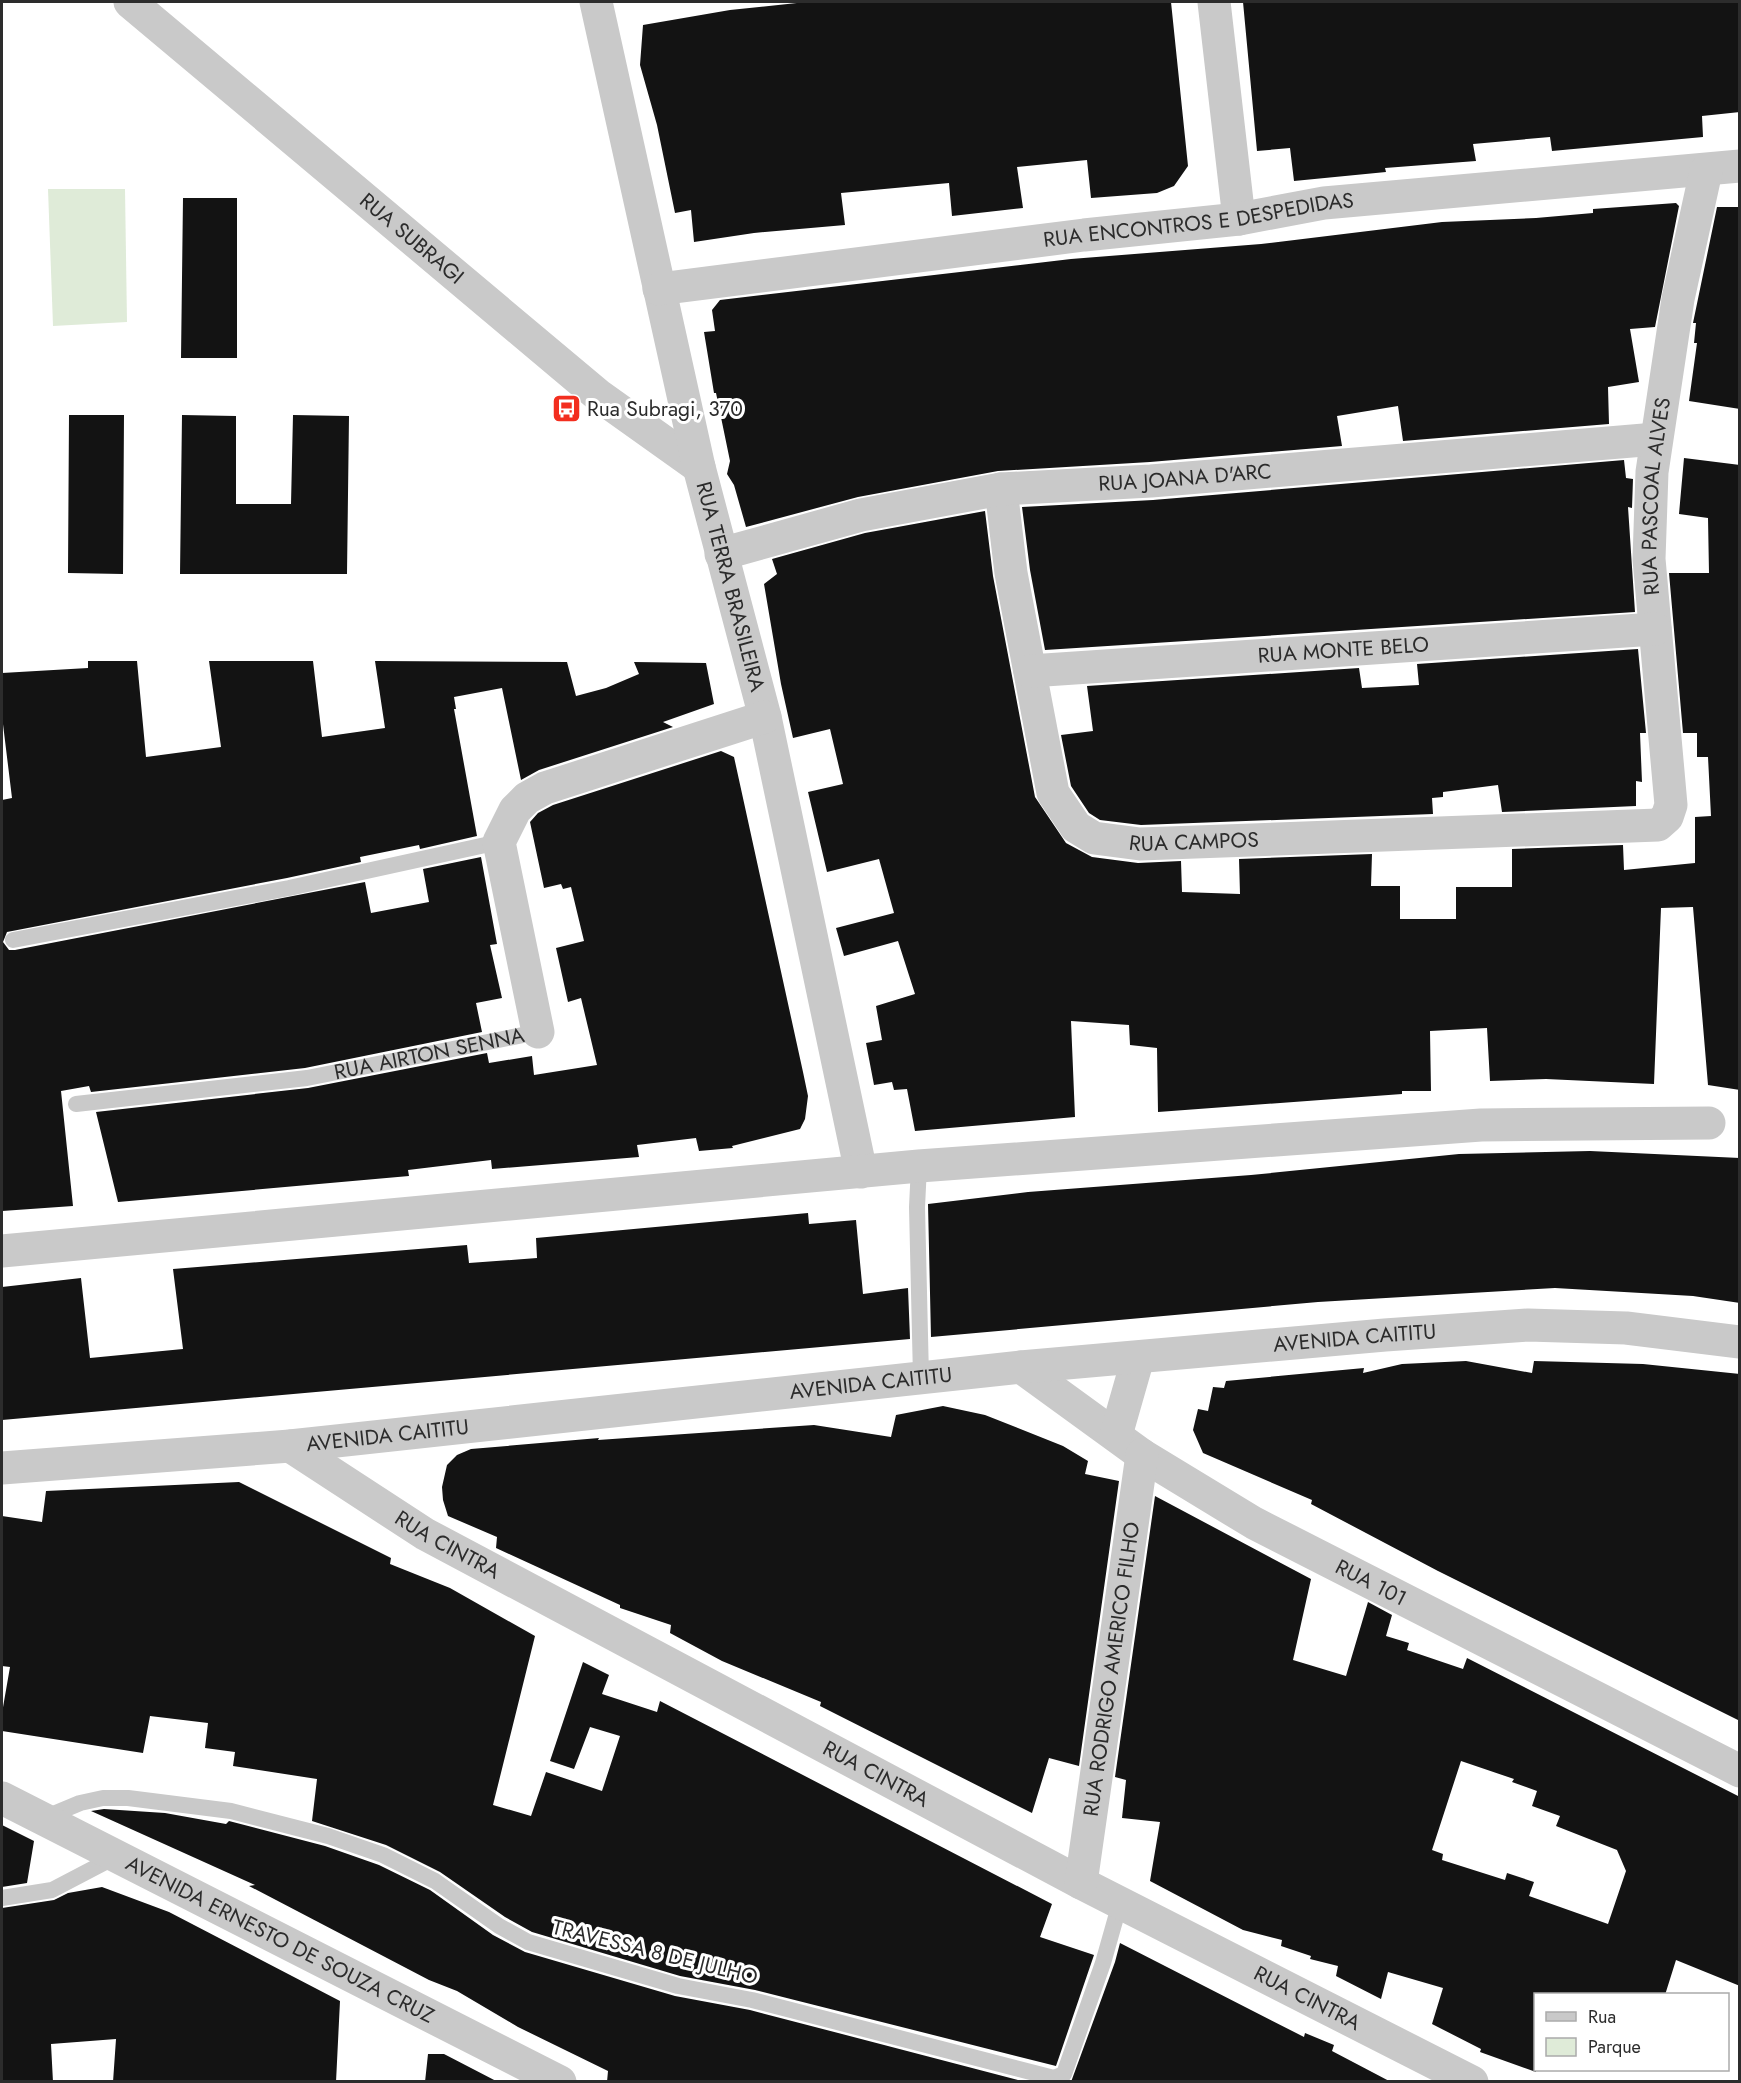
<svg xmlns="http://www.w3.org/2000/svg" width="1741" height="2083" viewBox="0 0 1741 2083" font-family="Jost,sans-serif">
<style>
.green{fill:#dfebd8}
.building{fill:#131313;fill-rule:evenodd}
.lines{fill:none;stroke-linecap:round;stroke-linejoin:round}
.lane{stroke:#c9c9c9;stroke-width:16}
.street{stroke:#c9c9c9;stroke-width:33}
.labels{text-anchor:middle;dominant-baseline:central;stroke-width:6;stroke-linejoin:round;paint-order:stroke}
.street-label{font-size:21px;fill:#2c2c2c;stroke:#fff}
.poi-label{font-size:21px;fill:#2c2c2c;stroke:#fff;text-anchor:start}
</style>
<rect width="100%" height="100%" fill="#fff"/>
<path class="green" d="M48 189H125L127 322 53 326Z"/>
<path class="building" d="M806 2H1171L1188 166 1174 186 1157 193 1091 198 1087 160 1017 167 1023 208 952 216 949 183 841 193 845 225 754 233 694 242 691 210 675 213 657 125 640 65 643 25 730 10Z
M1243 2H1740V112L1702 116 1703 137 1552 151 1550 137 1473 144 1476 161 1385 168 1386 172 1294 181 1290 148 1257 151Z
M183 198H237V358H181Z
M1676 203 1679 206 1655 327 1630 329 1639 382 1608 387 1609 424 1403 441 1398 406 1337 416 1342 446 1150 462 998 471 858 497 746 527 734 485 727 474 730 461 716 393H714L704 332 715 331 712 310 720 300 1071 259 1261 244 1442 222 1536 218 1593 213V209Z
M1717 207H1740V409L1689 401 1697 343H1694L1696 323H1693Z
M69 415H124L123 574 68 573Z
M182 415 236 416V504H291L293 415 349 416 347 574H180Z
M1684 458 1740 465V1090L1708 1085 1693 907 1661 908 1654 1084 1546 1079 1490 1081 1487 1028 1430 1031 1431 1091H1402V1094L1158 1112 1157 1048 1130 1045 1129 1025 1071 1021 1075 1117 915 1131 907 1089 894 1090 892 1082 874 1085 866 1043 882 1040 876 1006 915 994 898 941 844 956 836 928 894 913 879 859 827 872 808 792 843 784 830 729 793 738 781 684 764 584 777 574 772 559 865 533 985 511 993 576 1035 797 1066 843 1092 857 1138 863 1181 861 1182 892 1240 894 1239 859 1372 854 1371 886H1400V919H1456V887H1512V849L1623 845 1624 870 1695 863V817L1711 816 1708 757H1697V733H1683L1669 573H1709L1708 518 1679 514Z
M1624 460 1626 478 1633 479 1632 508 1628 507 1635 612 1045 650 1030 570 1022 507 1153 500Z
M1638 649 1646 733H1640L1642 782 1636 781V806L1502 812 1498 785 1443 792V797L1432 798 1433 814 1141 825 1100 820 1089 813 1071 786 1061 735 1093 731 1087 686 1359 668 1362 688 1419 685 1417 664Z
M88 661H137L146 757 221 747 209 661H313L322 737 385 728 375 661 567 662 576 696 606 688 639 674 634 662 706 663 714 704 663 722 673 727 539 770 521 780 502 688 454 697 456 709H454L477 836 420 849 419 845 360 857 361 862 287 878 7 932 3 942 9 950H15L365 882 371 913 429 902 423 869 481 857 497 944 490 945 502 998 476 1003 482 1032 305 1068 91 1092 89 1086 61 1091 73 1206 2 1211V800L12 798 2 716V673L88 668Z
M721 751 734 757 803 1072 808 1096 805 1119 800 1129 732 1146 733 1148 699 1151 696 1138 637 1145 639 1157 492 1169 491 1160 408 1170 409 1176 118 1202 96 1112 308 1088 487 1053 489 1063 532 1056 534 1075 597 1065 581 998 568 1002 556 948 584 941 571 887 563 889 561 884 544 888 530 822 538 813 553 805Z
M1590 1151 1740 1158V1303L1693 1296 1555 1288 1318 1302 931 1337 928 1204 1028 1192 1251 1175 1459 1154Z
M808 1213 809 1224 856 1220 863 1294 908 1288 910 1339 2 1420V1287L81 1278 90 1358 183 1349 173 1269 467 1245 469 1263 537 1258 536 1238Z
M1466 1361 1532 1373 1534 1361 1643 1364 1740 1374V1721L1438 1571 1311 1504 1312 1500 1203 1453 1193 1430 1198 1409 1208 1411 1213 1387 1224 1388 1226 1381 1364 1368 1363 1373 1402 1364Z
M943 1406 985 1415 1063 1446 1088 1461 1085 1474 1119 1481 1079 1766 1049 1758 1032 1813 820 1706 821 1702 722 1661 670 1633 671 1625 620 1608V1605L496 1548 497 1537 448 1516 443 1500 442 1487 447 1465 457 1455 471 1449 599 1438 598 1440 814 1425 891 1437 896 1415Z
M239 1482 391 1558 390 1564 450 1588 535 1636 493 1805 531 1816 546 1772 602 1791 620 1736 590 1727 574 1769 550 1761 583 1662 609 1675 602 1694 657 1712 660 1701 1052 1904 1040 1937 1094 1955 1056 2066 755 1990 680 1976 532 1932 505 1917 440 1872 386 1845 312 1821 317 1779 233 1766 235 1752 205 1748 208 1723 150 1716 143 1753 2 1731V1713L10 1667 2 1666V1516L42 1522 46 1491Z
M1155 1496 1311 1579 1293 1660 1346 1676 1368 1602 1392 1615 1386 1636 1409 1643 1407 1650 1463 1669 1467 1658 1740 1797V1986L1676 1960 1665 1995H1536V2072L1480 2052 1481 2049 1432 2024 1443 1988 1388 1972 1381 1999 1336 1976 1338 1966 1310 1959 1311 1956 1281 1946 1282 1940 1243 1930 1150 1881 1160 1822 1122 1818 1126 1780 1115 1777ZM1461 1761 1514 1779 1512 1782 1537 1791 1532 1806 1560 1816 1556 1826 1617 1850 1626 1871 1608 1924 1529 1896 1534 1882 1507 1873 1505 1880 1442 1860 1443 1854 1432 1850Z
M104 1809 165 1813 226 1824 229 1821 325 1846 379 1865 430 1890 493 1935 525 1952 675 1996 750 2010 1026 2082H607L608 2071 518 2027 457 1991 429 1980 249 1886 255 1885 91 1811Z
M2 1825 34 1841 27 1883 2 1887Z
M102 1887 169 1912 340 2001 336 2082H113L116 2039 51 2044 53 2082H2V1908L54 1900 68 1893Z
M1120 1943 1304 2037 1305 2033 1334 2045 1332 2051 1391 2082H1071L1115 1962Z
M428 2054H444L498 2082H425Z"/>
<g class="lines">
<g class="lane">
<path d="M13 940 289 888 499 842"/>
<path id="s1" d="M76 1104 307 1078 538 1032"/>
<path d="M919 1166 917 1207 921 1377"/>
<path d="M44 1818 80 1803 103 1798H128L231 1811 328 1836 383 1855 435 1881 499 1926 528 1942 678 1986 752 2000 1054 2078 1064 2074 1103 1963 1120 1903"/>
<path d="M2 1898 52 1890 117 1856"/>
</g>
<g class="street">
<path id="s2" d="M130 2 598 395 699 467"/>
<path id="s3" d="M596 2 699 467 765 717 861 1172"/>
<path d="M1214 2 1239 219"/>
<path id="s4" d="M659 289 1084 235 1239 219 1324 203 1740 166"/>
<path id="s5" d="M1001 489 1011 573 1053 793 1076 827 1094 838 1140 844 1658 825 1667 817 1671 805 1649 559 1652 472 1678 299 1706 171"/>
<path id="s6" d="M721 554 861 515 1001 489 1151 481 1656 439"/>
<path id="s7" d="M1030 671 1655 629"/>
<path d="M538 1032 499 842 515 810 527 798 545 788 765 717"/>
<path d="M2 1251 919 1166 1481 1125 1709 1123"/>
<path id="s8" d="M1021 1367 1142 1455 1254 1523 1740 1771"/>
<path d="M1116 1435 1138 1358"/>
<path id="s9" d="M290 1446 425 1534 1081 1883 1472 2082"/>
<path id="s10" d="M2 1468 290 1446 1021 1367 1385 1335 1528 1325 1626 1328 1740 1342"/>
<path id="s11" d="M2 1798 560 2082"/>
<path id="s12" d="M1081 1883 1142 1455"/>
</g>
</g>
<defs>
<symbol id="bus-square" viewBox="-11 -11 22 22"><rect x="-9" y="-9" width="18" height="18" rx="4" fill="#f32e1f" stroke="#fff"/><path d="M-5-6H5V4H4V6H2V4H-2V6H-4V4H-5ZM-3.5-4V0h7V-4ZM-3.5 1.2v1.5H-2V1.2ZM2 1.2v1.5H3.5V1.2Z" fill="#fff"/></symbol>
</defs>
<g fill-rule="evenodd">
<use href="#bus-square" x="550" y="392" width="33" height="33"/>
</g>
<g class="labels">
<g class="street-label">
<text stroke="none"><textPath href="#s4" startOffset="544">RUA ENCONTROS E DESPEDIDAS</textPath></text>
<text stroke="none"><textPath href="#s2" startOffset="368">RUA SUBRAGI</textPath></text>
<text stroke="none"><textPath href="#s6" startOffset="472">RUA JOANA D'ARC</textPath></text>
<text stroke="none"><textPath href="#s5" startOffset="1270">RUA PASCOAL ALVES</textPath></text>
<text stroke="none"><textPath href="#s3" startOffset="600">RUA TERRA BRASILEIRA</textPath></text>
<text stroke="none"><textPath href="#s7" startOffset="314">RUA MONTE BELO</textPath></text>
<text stroke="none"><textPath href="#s5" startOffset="471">RUA CAMPOS</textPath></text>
<text stroke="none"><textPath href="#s1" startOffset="357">RUA AIRTON SENNA</textPath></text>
<text stroke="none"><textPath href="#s10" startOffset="1359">AVENIDA CAITITU</textPath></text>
<text stroke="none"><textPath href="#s10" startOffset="873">AVENIDA CAITITU</textPath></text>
<text stroke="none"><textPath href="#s10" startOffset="387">AVENIDA CAITITU</textPath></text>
<text stroke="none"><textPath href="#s9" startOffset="186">RUA CINTRA</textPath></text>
<text stroke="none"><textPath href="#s8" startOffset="412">RUA 101</textPath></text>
<text stroke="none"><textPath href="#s12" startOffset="216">RUA RODRIGO AMERICO FILHO</textPath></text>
<text stroke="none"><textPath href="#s9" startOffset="672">RUA CINTRA</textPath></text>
<text stroke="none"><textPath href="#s11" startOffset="312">AVENIDA ERNESTO DE SOUZA CRUZ</textPath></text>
<text transform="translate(655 1952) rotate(14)">TRAVESSA 8 DE JULHO</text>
<text stroke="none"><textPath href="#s9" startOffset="1158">RUA CINTRA</textPath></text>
</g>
<g class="poi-label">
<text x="587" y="409">Rua Subragi, 370</text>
</g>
</g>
<rect width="1741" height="2083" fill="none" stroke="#2c2c2c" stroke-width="6"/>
<rect x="1534" y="1993" width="195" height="78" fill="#ffffff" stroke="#ababab" stroke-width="1.5"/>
<rect x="1546" y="2012" width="30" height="9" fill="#c9c9c9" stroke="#ababab" stroke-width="1.5"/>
<text x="1588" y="2023" font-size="18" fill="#2c2c2c">Rua</text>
<rect x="1546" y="2038" width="30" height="18" fill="#dfebd8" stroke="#ababab" stroke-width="1.5"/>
<text x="1588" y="2053" font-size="18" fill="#2c2c2c">Parque</text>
</svg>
